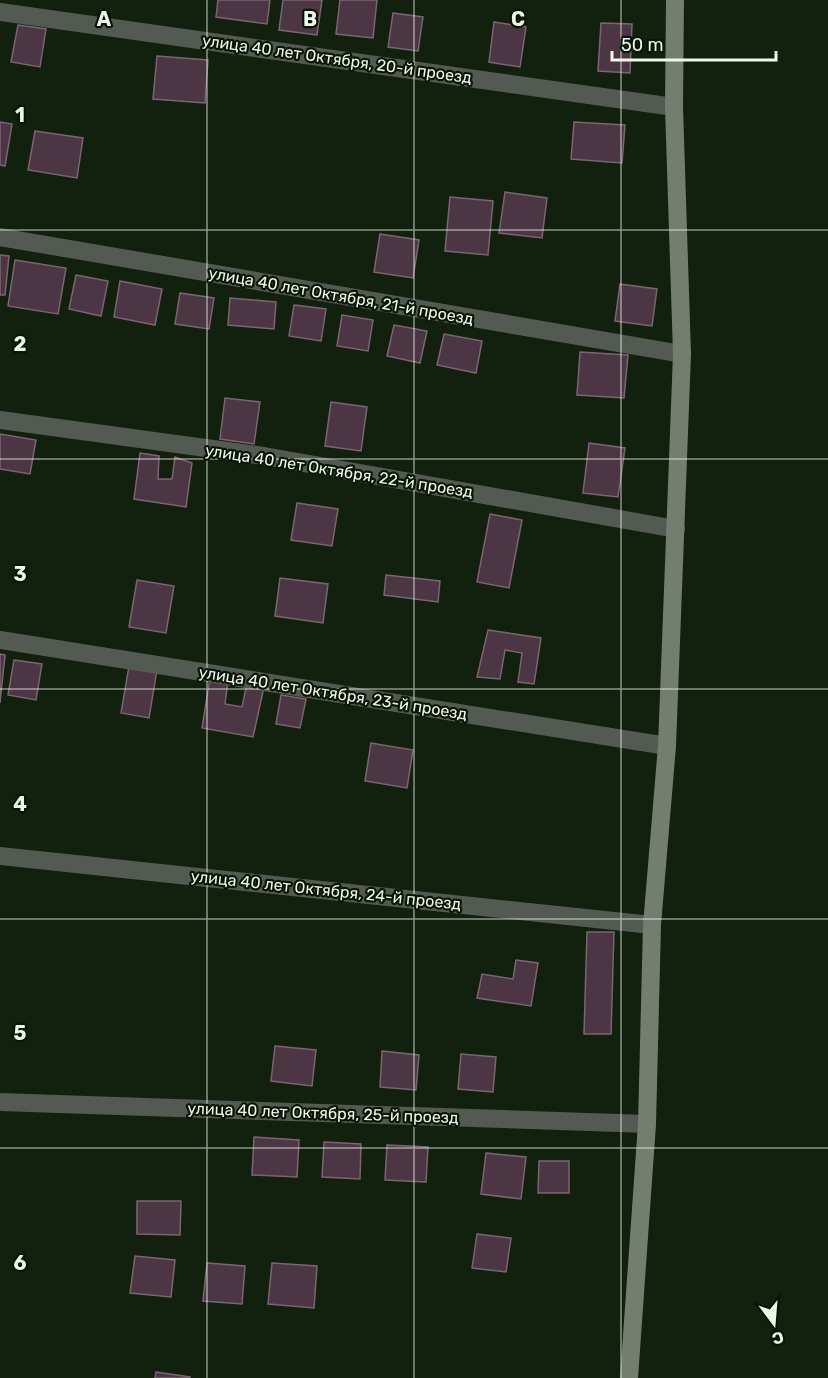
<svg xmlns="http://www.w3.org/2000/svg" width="828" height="1378" viewBox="0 0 828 1378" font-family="Rubik,sans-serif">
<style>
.building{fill:#4c3643;stroke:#7c6472;stroke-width:1.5}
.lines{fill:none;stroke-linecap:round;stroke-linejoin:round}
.street{stroke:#535a51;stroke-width:18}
.secondary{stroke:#737e70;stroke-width:18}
.grid{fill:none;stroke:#eef7ec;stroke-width:1.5;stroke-opacity:0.55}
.labels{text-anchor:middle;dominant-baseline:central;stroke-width:4.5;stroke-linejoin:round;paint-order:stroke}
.street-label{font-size:16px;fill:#eef7ec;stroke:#091606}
.grid-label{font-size:20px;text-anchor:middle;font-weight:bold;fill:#eef7ec;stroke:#091606;stroke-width:4.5;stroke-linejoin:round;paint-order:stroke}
</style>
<rect width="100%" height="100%" fill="#12200e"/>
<path class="building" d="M218 0H270L267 24 216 17Z
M283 0H322L317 35 279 30Z
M340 0H377L373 38 336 34Z
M393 13 423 17 418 51 388 47Z
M494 22 526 27 520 67 489 62Z
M601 23 632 24 630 73 598 71Z
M18 25 46 29 40 67 11 62Z
M157 56 208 60 205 103 153 99Z
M0 122 12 124 5 166 0 165Z
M574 122 625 125 622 163 571 159Z
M35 131 83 138 77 178 28 170Z
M505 192 547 198 542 238 499 233Z
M450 197 493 201 488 255 445 251Z
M380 234 419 240 413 278 374 272Z
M0 255 9 256 5 295H0Z
M15 260 66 268 58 314 8 306Z
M76 275 108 281 101 316 69 309Z
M120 281 162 289 155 325 114 317Z
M620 284 657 289 652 326 615 321Z
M180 293 214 298 209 329 175 324Z
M230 298 276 302 274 329 228 325Z
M294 305 326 309 321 341 289 336Z
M342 315 373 320 368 351 337 346Z
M394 325 427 331 420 363 387 356Z
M444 334 482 341 476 373 437 365Z
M580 352 628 355 624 398 577 395Z
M225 398 260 402 254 444 220 439Z
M331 402 367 407 361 451 325 446Z
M0 434 36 440 30 474 0 469Z
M589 443 625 448 618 497 583 493Z
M140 453 159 456 158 479H172L175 457 192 463 186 507 134 499Z
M297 503 338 509 332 546 291 540Z
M490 514 522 520 509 588 477 582Z
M386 575 440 581 438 602 384 595Z
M280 578 328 584 323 623 275 616Z
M137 580 174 586 166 633 129 627Z
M488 630 541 638 534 684 518 682 522 653 505 650 500 679 477 677Z
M0 654 5 655 0 703Z
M14 660 42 664 36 700 8 695Z
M129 666 157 670 149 718 121 713Z
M210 678 228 681 225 704 242 707 247 683 264 687 253 737 202 728Z
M281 695 306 699 300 728 276 724Z
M371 743 413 750 407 788 365 781Z
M587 932H614L611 1034H584Z
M516 960 538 963 531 1006 477 998 482 974 513 979Z
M275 1046 316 1050 312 1086 271 1081Z
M382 1051 419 1055 416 1090 380 1087Z
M461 1054 496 1057 493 1092 458 1089Z
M254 1137 299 1140 297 1177 252 1175Z
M324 1142 361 1144 360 1179 322 1177Z
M387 1145 428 1147 426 1182 385 1180Z
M486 1153 526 1157 521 1199 481 1194Z
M539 1161H569V1193H538Z
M137 1201H181L180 1235 137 1234Z
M477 1234 511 1238 506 1272 472 1268Z
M135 1256 175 1260 171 1297 130 1293Z
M207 1263 245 1266 242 1304 203 1301Z
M272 1263 317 1266 314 1308 268 1304Z
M156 1372 190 1377V1378H155Z"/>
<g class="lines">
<path class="street" d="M0 12 674 107
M0 237 682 354
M0 420 264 456 676 529
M0 640 667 746
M0 856 652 925
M0 1102 647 1124"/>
<path class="secondary" d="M629 1378 647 1124 652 925 667 746 682 354 674 107 675 0"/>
</g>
<path class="grid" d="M207 0V1378M414 0V1378M621 0V1378M0 230H828M0 459H828M0 689H828M0 919H828M0 1148H828"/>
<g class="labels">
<g class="street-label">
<text transform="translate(337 59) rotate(8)">улица 40 лет Октября, 20-й проезд</text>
<text transform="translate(341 296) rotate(10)">улица 40 лет Октября, 21-й проезд</text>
<text transform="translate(339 471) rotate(9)">улица 40 лет Октября, 22-й проезд</text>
<text transform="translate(333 693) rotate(9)">улица 40 лет Октября, 23-й проезд</text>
<text transform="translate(326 890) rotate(6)">улица 40 лет Октября, 24-й проезд</text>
<text transform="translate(323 1113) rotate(2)">улица 40 лет Октября, 25-й проезд</text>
</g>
</g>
<g class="grid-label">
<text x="104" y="26">A</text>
<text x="310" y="26">B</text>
<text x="518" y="26">C</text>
<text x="20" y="122">1</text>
<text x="20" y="351">2</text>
<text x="20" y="581">3</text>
<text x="20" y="811">4</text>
<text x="20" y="1040">5</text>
<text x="20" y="1270">6</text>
</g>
<g transform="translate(774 1324) rotate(164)" stroke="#091606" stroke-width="4.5" paint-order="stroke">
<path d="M0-4.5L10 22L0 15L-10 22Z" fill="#eef7ec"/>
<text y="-9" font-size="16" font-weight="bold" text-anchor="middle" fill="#eef7ec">С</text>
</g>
<path d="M612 51v9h164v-9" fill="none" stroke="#eef7ec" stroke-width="3"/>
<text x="621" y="51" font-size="18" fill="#eef7ec" stroke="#091606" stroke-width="4.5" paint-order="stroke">50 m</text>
</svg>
